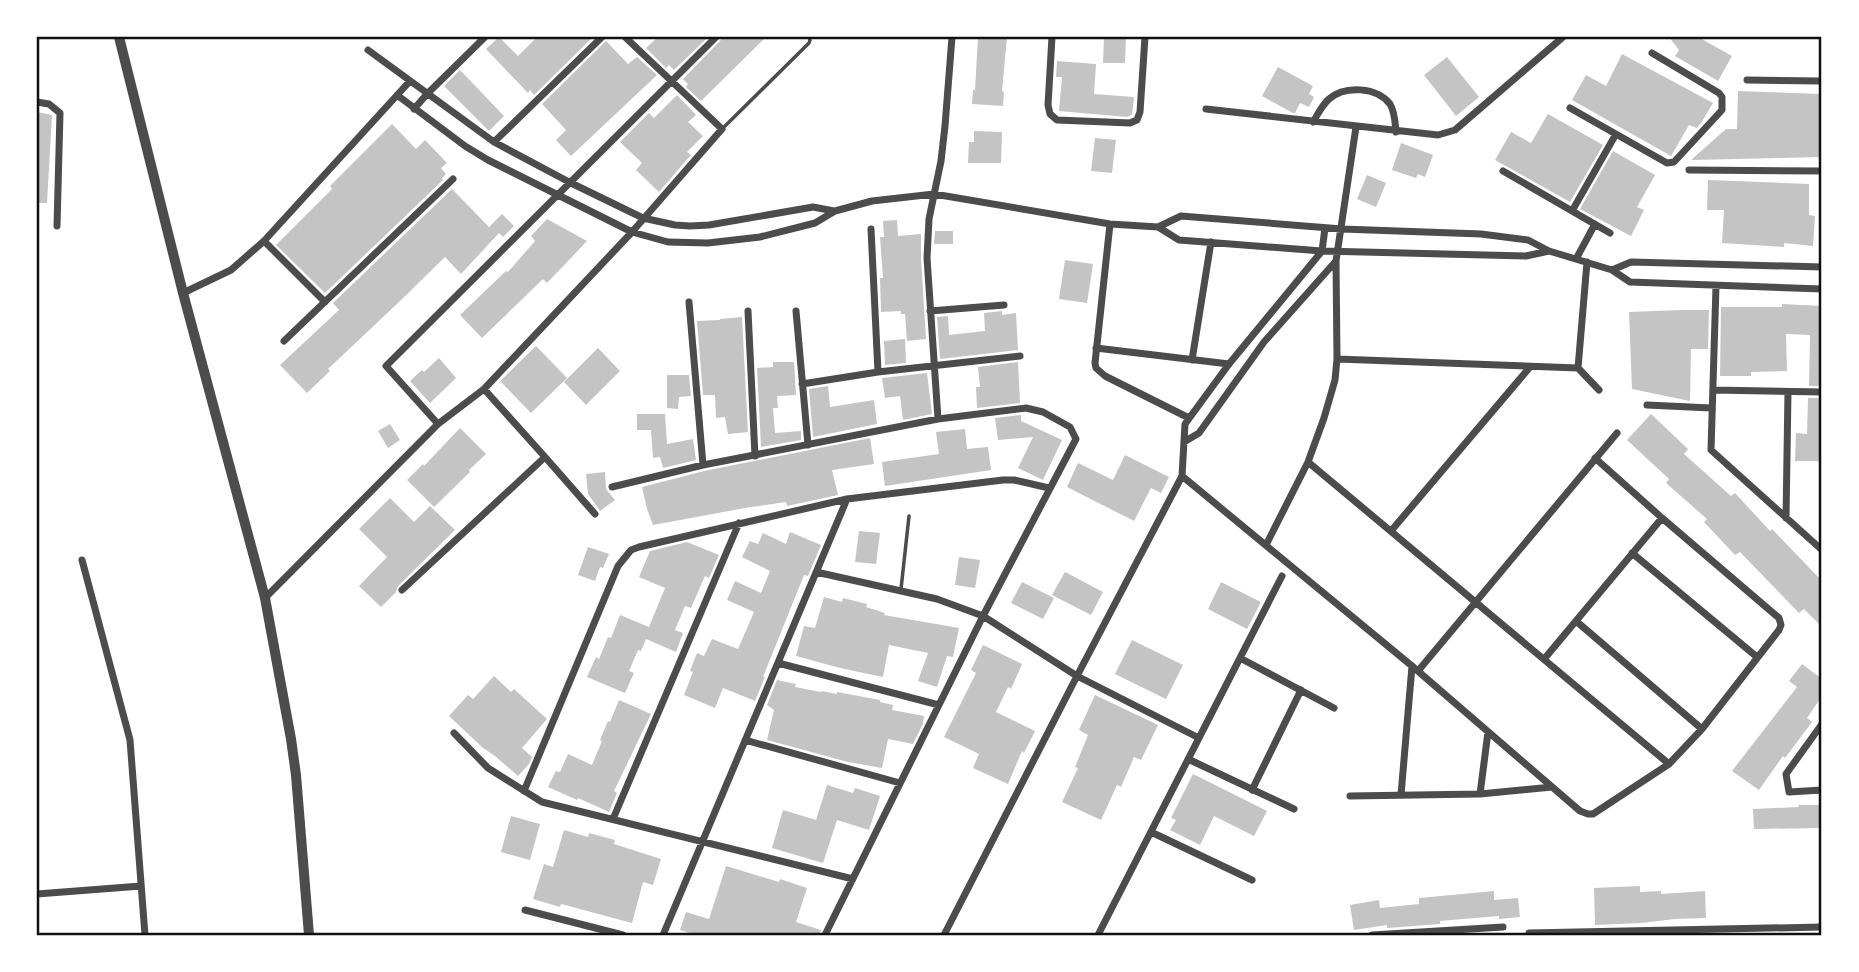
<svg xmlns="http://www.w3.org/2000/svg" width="1859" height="972" viewBox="0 0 1859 972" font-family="Commissioner,sans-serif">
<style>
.building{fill:#c4c4c4}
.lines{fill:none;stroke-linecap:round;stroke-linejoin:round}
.service{stroke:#4c4c4c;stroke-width:3.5}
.minor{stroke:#4c4c4c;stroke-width:7}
.tertiary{stroke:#4c4c4c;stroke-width:10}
.neatline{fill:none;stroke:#111;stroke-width:2.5}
</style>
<rect width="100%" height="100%" fill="#fff"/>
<path class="building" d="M499 37 518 56 537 37H593L534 95 530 90 528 93 486 49Z
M658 37H708L674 70 669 65 666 68 646 48Z
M722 37H766L701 101 686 87 688 84 683 79 720 41Z
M978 37H1007L1002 91 1004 92 1003 106 972 104 973 90H975Z
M1104 37H1126L1125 63H1103Z
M1669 37H1698L1732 56 1718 81 1675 56 1679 50Z
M606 41 628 64 637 57 657 75 571 156 556 140 566 130 542 104Z
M1622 54 1713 103 1701 123 1697 128 1689 125 1671 156 1572 100 1586 75 1606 86Z
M1447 57 1479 97 1456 116 1424 75Z
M1057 61 1096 64 1094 94 1134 97 1132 115 1127 117 1059 111 1062 77H1056Z
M1278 67 1313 86 1309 94 1314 97 1309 107 1300 103 1295 113H1293L1262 96Z
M460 70 504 116 489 131 444 86Z
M1738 91 1822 94V157L1691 160 1726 129H1737Z
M677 95 696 115 688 122 703 136 687 152 691 155 659 192 636 170 642 163 620 142 649 113 654 118Z
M37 112 52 115 47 203H37Z
M1548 114 1603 145 1570 202 1495 160 1511 132 1531 143Z
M392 124 416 149 425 140 447 163 441 168 446 174 442 178 443 180 325 293 276 245 332 189 330 186Z
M974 131 1002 132 1001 163H968L969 142H974Z
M1095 138 1116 140 1112 173 1091 171Z
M1401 143 1433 155 1425 177 1418 174 1416 178 1392 170Z
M1613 151 1655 175 1637 207 1644 210 1631 236 1580 209Z
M1367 175 1386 183 1376 207 1357 199Z
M1708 180 1809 184V215L1815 216 1813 246 1784 243V247L1722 243 1724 210H1707Z
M452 189 489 227 502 214 514 226 503 237 499 233 461 274 445 257 400 301 328 369 330 371 307 393 280 365 339 310 333 303Z
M547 219 587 241 547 283 543 279 482 338 460 315 506 271 508 272 535 241 531 236Z
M897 220 898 236 921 234V258L926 339 907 341 905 314H901V311L881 312 880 278H883L880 237H884L883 221Z
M935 231H953V244H934Z
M1065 260 1093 264 1087 303 1059 299Z
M1782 304 1822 306V386H1809L1810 335 1786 334 1787 371 1751 372V376H1720L1721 307H1782Z
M1681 310H1709L1708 349H1691L1690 401 1632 389 1629 312Z
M1002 311V315L1016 313 1018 350 940 359 937 317 948 316 949 335 985 331 984 313Z
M742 317 748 432 728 434 725 417 716 418 715 395H703L697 321 720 320V319Z
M905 339 906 363 885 365 884 341Z
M536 346 567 378 531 413 500 381Z
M598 348 620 371 586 405 564 382Z
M439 358 456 378 430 403 410 381 422 370 424 372Z
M773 362H794L796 395 777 396 778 408H773L775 433 801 431V440L761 447 757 368 773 367Z
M1018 362 1020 403 977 408 976 387H980L978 367Z
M927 373 932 414 903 420 900 396 885 398 882 378Z
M667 375H689L691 396 679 397 678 409 667 408Z
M828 386 830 407 874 400 877 424 813 437 809 389Z
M1808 398H1822V461H1795L1796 433 1807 434Z
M637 414H665L667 444 693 439 696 460 663 468 660 457 653 458 651 430H637Z
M1651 414 1688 449 1684 454 1731 496 1735 493 1770 531 1772 529 1822 581V627L1804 609 1799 613 1740 552 1735 555 1704 522 1707 519 1666 483 1669 479 1627 440Z
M1021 415V421L1062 440 1043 480 1018 468 1033 437 998 440 995 418Z
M390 424 400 440 388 448 378 431Z
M460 428 486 454 469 470 470 472 434 507 407 480 423 464 424 466Z
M965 429 967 449 988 447 991 470 885 486 882 462 939 454 936 432Z
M870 438 874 464 832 470 838 495 787 506 786 502 745 508 653 525 647 509 642 487 704 471Z
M1125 455 1169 477 1161 493 1151 488 1134 521 1067 487 1078 463 1113 480Z
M605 472 606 489 615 500 600 511 588 494 586 474Z
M390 498 414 522 430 506 455 530 398 586 396 592 381 607 359 586 387 557 359 529Z
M859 531 880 533 876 564 855 562Z
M790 532 821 545 808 576 804 575 763 677H765L755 701 723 688 715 708 684 695 693 672 690 671 697 653 704 656 712 639 738 649 754 612 727 600 735 581 761 593 770 571 742 557 750 541 758 544 763 533 786 544Z
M687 542 719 555 709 578 705 576 691 608 685 606 675 630 683 633 676 652 646 639 641 651 638 650 629 671 634 673 625 693 587 677 596 657 599 659 608 637 611 638 620 615 649 627 665 588 639 577 650 551Z
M588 547 609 554 603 568 600 567 595 581 578 575Z
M959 557 980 560 975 588 955 585Z
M1065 572 1103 592 1091 615 1052 595Z
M1022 582 1054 598 1043 619 1011 603Z
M1221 582 1261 602 1247 629 1208 609Z
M824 597 842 602 843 598 867 604 866 607 885 613 884 615 959 628 953 657 947 656 937 687 918 681 928 653 889 645 883 677 840 668 796 656 804 626 815 628Z
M1132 640 1183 665 1166 699 1115 674Z
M983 645 1022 664 1011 689 1008 687 996 712 1035 731 1024 753 1022 751 1008 784 973 768 979 754 944 737 976 673 971 670Z
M1802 664 1822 679V696L1807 718 1812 722 1785 758 1783 756 1759 790 1732 771 1797 687 1789 681Z
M494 676 511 692 514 689 547 719 522 748 532 757 529 764 518 776 495 756 483 748 449 716 468 695 473 699Z
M777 680 796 684 795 687 821 692 822 691 837 694V692L880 700V702L893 705 892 710 924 716 923 724 913 744 888 739 882 768 848 762 767 740 774 710 767 705Z
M1095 695 1158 725 1141 760 1134 757 1121 787 1117 785 1101 820 1062 802 1078 768 1075 767 1088 735 1079 730Z
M619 700 651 714 614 791 617 793 609 812 578 798 577 800 548 787 556 771 560 772 568 754 592 765 602 741 600 740 608 721 610 722Z
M1193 774 1267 811 1254 836 1214 816 1200 845 1170 830 1176 820 1171 818Z
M827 785 853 793 855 788 880 796 869 830 837 820 823 863 772 848 783 810 816 820Z
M1798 805H1822V828L1754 829 1753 809 1799 807Z
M511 816 540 824 530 860 501 852Z
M564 830 588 837 589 833 615 840 614 844 661 859 653 885 643 882 632 923 561 904 560 907 533 899 544 864 553 867Z
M726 866 779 882 780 879 807 888 796 922 821 930 819 935H696L680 930 686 912 709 919Z
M1640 886V892L1661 891V894L1705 891 1706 918 1675 919 1641 923 1595 925 1594 888Z
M1494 891V900L1518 898 1520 917 1499 919V916L1440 921V924L1387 928V925L1354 930 1350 905 1379 900 1380 908 1419 904V898Z"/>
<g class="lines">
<path class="service" d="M722 129 809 43 810 40 809 37
M901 589 909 516"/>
<path class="minor" d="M1052 37 1048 105 1050 114 1057 120 1130 123 1137 120 1140 112 1145 37
M368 50 494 142 571 183 643 218 675 225 690 226 709 225 813 207 834 211
M1747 80 1822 81
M397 95 465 146 488 160 632 232 668 242 708 243 760 237 815 223 835 211 872 201 934 194 1110 224 1158 227 1179 240 1322 251 1526 256 1549 251
M37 102 49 104 60 113 57 226
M1570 108 1667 163 1674 162 1722 110V97L1719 93 1652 53
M414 109 427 94 485 37
M1206 109 1438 135 1455 130 1563 37
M1313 122C1318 114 1322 105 1329 99 1345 85 1377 87 1390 104 1395 112 1395 123 1396 132
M494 142 602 37
M1689 170 1822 171
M1503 171 1610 233
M1572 211 1616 134
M1110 224 1095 363 1096 368 1105 376 1189 418
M1158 227 1181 216 1342 229 1481 234 1528 240 1549 251 1612 270 1630 282 1822 289
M871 229 878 372
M264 241 325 302
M1576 259 1595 224
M1587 262 1578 368 1599 390
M1612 270 1631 262 1822 267
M1716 286 1711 450 1822 550
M183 293 231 270 264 241 410 81
M689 302 703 465
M748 311 755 456
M796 311 808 445
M930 311 1004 305
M284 341 453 179
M1096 348 1229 364
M1337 359 1578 368
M1192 360 1211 242
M802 384 878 372 1020 356
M1713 390 1822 392
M1647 405 1711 408
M938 419 927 258 929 219 941 161 945 126 952 37
M438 424 386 366 716 37
M1184 442 1199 433 1264 342 1336 261
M545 457 595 514
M1308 462 1669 764
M1182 476 1412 666 1580 811 1588 814H1593L1669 764 1702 729 1779 630 1781 625 1779 618 1662 518 1595 458
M612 487 703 465 938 419 1026 408 1043 412 1070 427 1076 439 983 616 825 935
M1786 518 1788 392
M1391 531 1530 367
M1266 545 1308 462 1324 418 1335 380 1337 359 1336 261 1356 127
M1632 553 1757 657
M82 560 130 740 145 935
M816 572 937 599 983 616 1077 676 1199 738
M402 590 545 457 484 389
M265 598 438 424 484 389 632 232 722 129 625 37
M1576 621 1702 729
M1240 658 1334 708
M1545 658 1662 518
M778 663 939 705
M1418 671 1617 433
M1822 724 1786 774 1789 792 1822 790
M454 733 488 768 542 802 853 879
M745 740 900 783
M1188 759 1294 809
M1252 790 1301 690
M524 791 618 566 631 550 639 547 847 499 1003 480H1014L1049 488
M1480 794 1488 732
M1401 795 1412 666
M1350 796 1480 794 1552 787
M613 819 739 523
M1151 832 1252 880
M37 894 141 886
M525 910 623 935
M1529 933 1822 927
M663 935 847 499
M944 935 1077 676 1182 476 1185 424 1229 364 1322 251 1325 228
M1098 935 1282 576
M1372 935 1503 927"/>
<path class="tertiary" d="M119 37 183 293 265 598 291 739 296 775 309 935"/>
</g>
<rect width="1859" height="972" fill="none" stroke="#ffffff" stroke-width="77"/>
<rect x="38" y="38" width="1782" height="896" class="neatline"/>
</svg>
